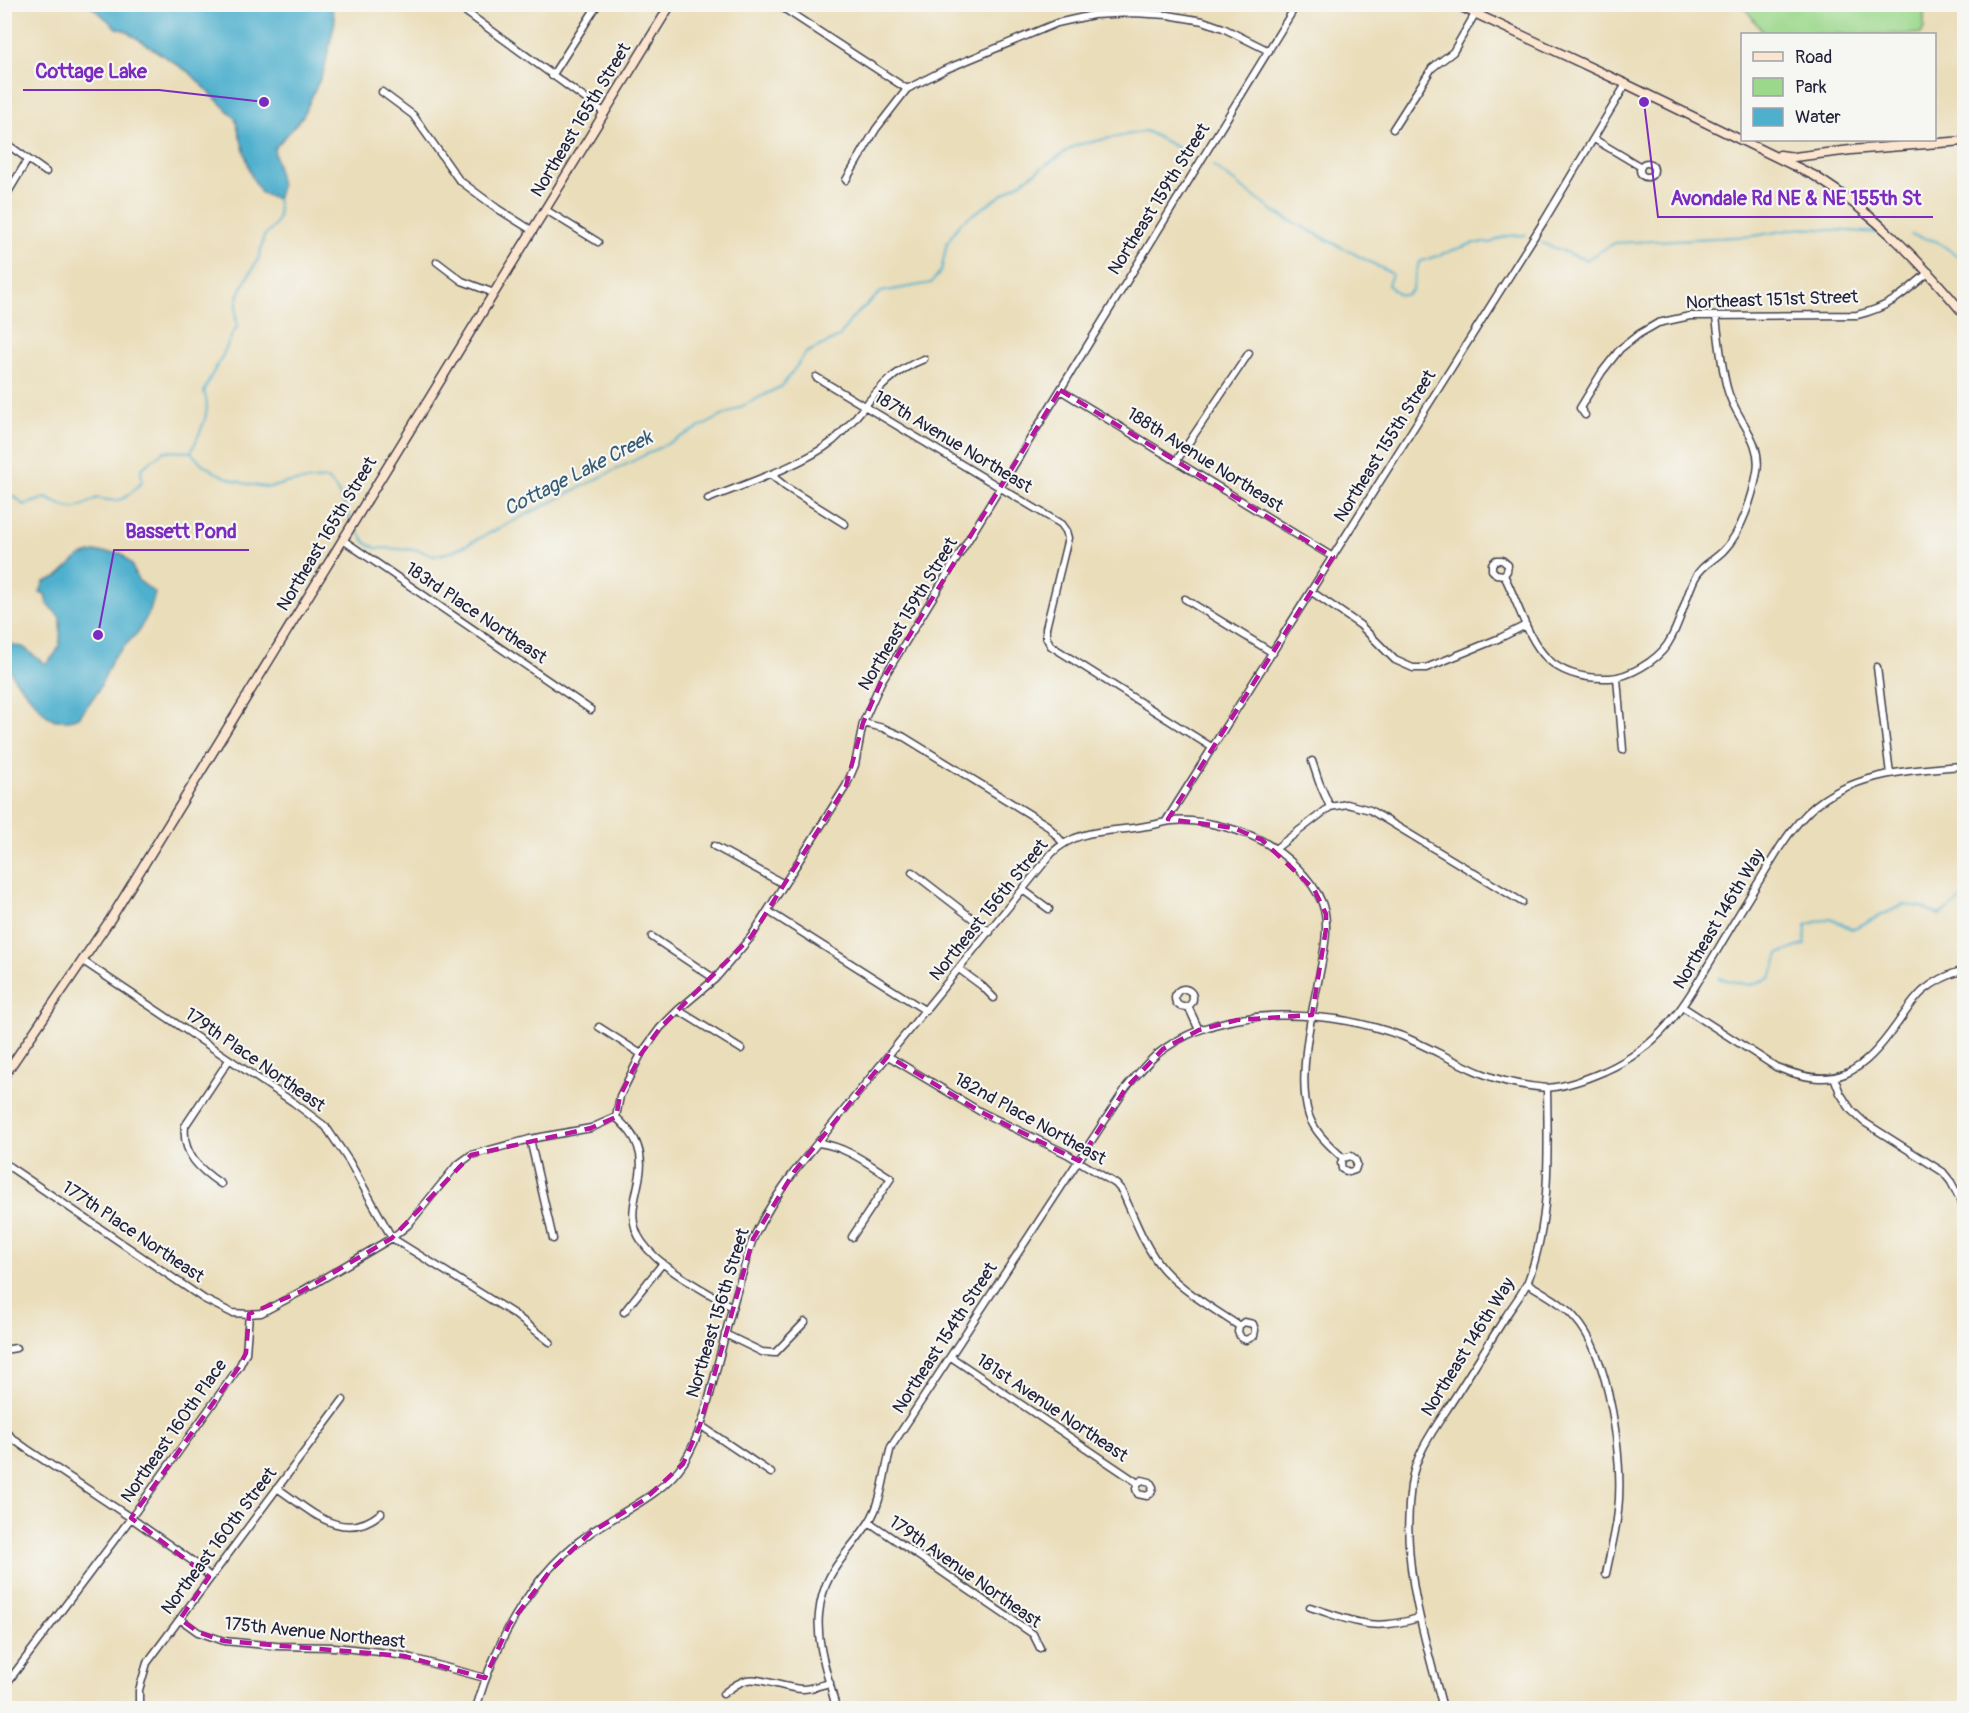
<svg xmlns="http://www.w3.org/2000/svg" width="1969" height="1713" viewBox="0 0 1969 1713" font-family="Pangolin,sans-serif">
<style>
.green{fill:#9cd88c;stroke:#5f7d64;stroke-width:1.5}
.water{fill:#4fb0ce;stroke:#386984;stroke-width:1.5}
.lines{fill:none;stroke-linecap:round;stroke-linejoin:round}
.stream{stroke:#4fb0ce;stroke-width:2}
.street-casing{stroke:#403e4e;stroke-width:9}
.secondary-casing{stroke:#403e4e;stroke-width:11}
.street{stroke:#fff;stroke-width:6}
.secondary{stroke:#fbe5cf;stroke-width:8}
.marked{fill:none;stroke:#b5179e;stroke-width:4.5;stroke-dasharray:12 8;stroke-linejoin:round}
.labels{text-anchor:middle;dominant-baseline:central;stroke-width:4.5;stroke-linejoin:round;paint-order:stroke}
.street-label{font-size:18px;fill:#22223b;stroke:#f6f6f2}
.water-label{font-size:20px;font-style:italic;fill:#345b76;stroke:#f6f6f2}
.leader{fill:none;stroke:#7b2cbf;stroke-width:2}
.callout-dot{fill:#7b2cbf;stroke:#f6f6f2;stroke-width:2}
.callout-label{font-size:20px;text-anchor:middle;font-weight:bold;fill:#7b2cbf;stroke:#f6f6f2;stroke-width:4.5;stroke-linejoin:round;paint-order:stroke}
</style>
<rect width="100%" height="100%" fill="#f6f6f2"/>
<filter id="ink" filterUnits="userSpaceOnUse"><feTurbulence type="fractalNoise" baseFrequency=".0167" numOctaves="2"/><feDisplacementMap in="SourceGraphic" scale="12" xChannelSelector="R" yChannelSelector="G"/><feConvolveMatrix kernelMatrix="1 2 1 2 8 2 1 2 1" color-interpolation-filters="sRGB"/></filter>
<filter id="wash" filterUnits="userSpaceOnUse"><feTurbulence type="fractalNoise" baseFrequency=".008" numOctaves="4" result="noise"/><feDisplacementMap in="SourceGraphic" scale="24" xChannelSelector="R" yChannelSelector="G"/><feGaussianBlur stdDeviation="1.35" result="paint"/><feColorMatrix in="noise" values="0 0 0 0 0 0 0 0 0 0 0 0 0 0 0 0 0 1.4 0 .05"/><feComposite in="paint" operator="in"/></filter>
<g filter="url(#wash)">
<rect width="100%" height="100%" fill="#eaddb9"/>
<path class="green" d="M1743 5H1924V28L1921 34H1764Z"/>
<path class="water" d="M90 5H331L335 21 324 70 303 116 274 149 281 187 277 199 261 193 251 175 235 118 190 73 126 31 117 28Z
M95 552 121 553 131 564 138 580 155 593 150 611 138 632 113 658 98 691 79 717 69 720H55L46 715 14 678 5 659V605L8 620 6 637 14 646 23 647 45 664C64 649 60 639 60 617L47 604 45 594 40 592 44 582 57 577 80 556Z"/>
<g class="lines">
<path class="stream" d="M1213 166 1276 213 1389 272 1392 274 1388 285 1400 295H1407L1412 290 1419 262 1474 243H1490L1506 236 1526 235
M1911 235 1936 241 1964 260
M1542 243 1586 260 1614 243 1754 236 1800 228 1880 233
M191 452C206 473 241 485 266 487 272 488 279 485 285 483 299 481 313 480 327 479 341 490 343 507 352 522
M191 452C199 433 213 412 204 392 208 380 213 372 219 362 226 351 229 338 237 327 233 294 243 287 258 259 261 253 262 243 264 236 278 226 281 215 277 199
M4 497 14 496 24 505 46 498C72 510 72 513 97 498 122 504 124 500 142 482L141 469 164 451 191 452
M355 527 366 543 376 548 418 550 434 556 454 551 782 386 806 353 839 337 852 318 881 292 931 283 941 271 947 243 960 223 1076 145 1146 131 1186 152
M1718 978 1749 985 1771 978 1779 954 1805 944 1806 925 1830 918 1852 929 1903 905 1922 907 1940 915 1964 898"/>
</g>
</g>
<g filter="url(#ink)">
<g class="lines">
<defs>
<path id="street" d="M455 4 605 113
M777 4 907 89
M552 76 598 4
M382 92 413 115 459 180 498 209 533 231
M1393 129 1432 68 1453 52 1475 14
M1594 139 1641 167
M4 142 46 172
M1640 170a7 7 0 1 1 14 0a7 7 0 1 1-14 0Z
M846 180 876 129 907 89 944 70 1057 23 1093 15 1133 13 1168 15 1203 21 1223 28 1269 51
M4 199 28 159
M546 210 598 242
M437 262 462 281 494 293
M816 377 1061 524 1066 531 1068 538 1046 628V637L1051 646 1213 748
M1060 390 1333 557
M1585 415 1580 408 1602 372 1620 349 1639 334 1658 323 1690 316 1857 315C1891 307 1904 293 1929 272
M1177 460 1249 353
M770 474 786 487 845 524
M708 499C745 484 803 465 833 441 867 411 877 377 924 359
M343 540 591 710
M1504 575 1507 571 1508 565 1502 560H1496L1492 564V570L1496 574 1504 575C1531 630 1534 681 1610 678 1629 677 1656 661 1667 645 1681 624 1684 600 1695 578 1701 565 1715 560 1724 550 1741 533 1753 496 1757 472 1763 439 1734 418 1727 388 1721 365 1719 340 1716 317
M1312 592 1360 625 1395 660 1413 668H1426L1500 638 1526 625
M1185 599 1273 653
M1877 667 1890 774
M1617 678 1623 750
M863 723 883 728 904 737 1047 825 1063 843
M1312 761 1319 782 1330 807
M1166 821 1544 221 1626 84
M714 846 784 884
M1275 849 1330 807 1347 804 1370 810 1522 902
M912 872 990 932
M1023 890 1049 909
M768 911 926 1011
M652 937 715 979
M83 961 293 1102 326 1127 349 1161 392 1238 514 1314 550 1342
M959 969 982 986 994 998
M1175 998a9 9 0 1 1 18 0a9 9 0 1 1-18 0Z
M1188 1006 1199 1030
M1683 1007 1776 1067C1837 1092 1862 1073 1897 1024 1905 1013 1913 1000 1923 991 1935 981 1950 974 1964 970
M678 1010 741 1049
M599 1027 641 1054
M888 1056 981 1112 1067 1154 1116 1184 1122 1191C1134 1217 1145 1249 1164 1270 1183 1291 1215 1310 1239 1326L1244 1322 1253 1324 1255 1330 1254 1336 1246 1340 1241 1338 1238 1332 1239 1326
M1834 1077 1840 1093 1851 1110 1864 1122 1943 1172 1951 1182 1964 1207
M616 1117 620 1096 641 1054 660 1028 678 1010 715 979 751 937 846 786 855 765 863 723 881 682 1297 4
M616 1117C625 1126 634 1134 638 1147 650 1180 619 1209 642 1242 661 1269 704 1290 732 1307
M530 1139 553 1239
M819 1143C847 1147 867 1163 891 1178L852 1237
M4 1163 204 1299 232 1313 249 1314
M221 1184C199 1169 182 1154 185 1126L229 1060
M1527 1283C1544 1293 1562 1303 1575 1318 1610 1356 1624 1461 1618 1511 1616 1532 1610 1553 1606 1574
M624 1312 663 1263
M725 1334 762 1352 775 1353 805 1322
M4 1350 16 1348
M951 1357 1138 1483 1142 1480 1150 1482 1153 1487 1151 1493 1147 1496 1138 1494 1136 1489 1138 1483
M700 1425 771 1473
M4 1429 13 1439 27 1449 131 1518 198 1565 210 1577
M277 1488C310 1510 343 1545 381 1513
M869 1522 1033 1634 1040 1648
M1310 1607C1356 1622 1370 1632 1419 1618
M180 1619 198 1632 224 1641 276 1646 334 1647 380 1652 404 1656 485 1678
M4 1687 131 1518 239 1367 246 1353 249 1314 261 1313 302 1291 392 1238 408 1225 456 1166 471 1155 530 1139 591 1128 616 1117
M723 1694C731 1688 738 1682 747 1680 760 1677 786 1689 803 1689 811 1689 821 1685 830 1683
M139 1708V1690L147 1663 343 1400
M476 1708C496 1642 531 1574 590 1533 622 1511 662 1496 684 1462 703 1432 711 1389 720 1355 727 1327 734 1299 743 1272 746 1260 749 1248 754 1237 765 1213 779 1192 794 1172L1052 853C1079 827 1111 833 1146 826 1155 825 1163 822 1172 821 1200 818 1250 831 1272 847 1293 861 1320 887 1325 913 1328 930 1324 951 1321 967 1313 1008 1296 1076 1309 1116 1315 1133 1330 1146 1343 1158L1341 1163 1342 1169 1349 1172 1355 1170 1357 1164 1355 1159 1351 1156 1343 1158
M836 1708C829 1678 816 1646 819 1614 823 1570 848 1555 869 1522 883 1500 884 1472 891 1447L1126 1088C1138 1074 1149 1059 1164 1049 1229 1003 1331 1010 1402 1036 1429 1047 1454 1062 1481 1073 1502 1082 1524 1086 1547 1088
M1443 1708C1424 1636 1400 1562 1411 1485 1415 1452 1438 1424 1455 1397 1472 1370 1489 1343 1506 1316 1513 1305 1523 1293 1528 1281 1551 1220 1548 1152 1547 1088 1568 1086 1586 1079 1605 1071 1665 1044 1685 1003 1718 949 1738 915 1759 881 1780 847 1790 832 1801 817 1816 805 1856 773 1915 769 1964 766"/>
<path id="secondary" d="M1455 4 1626 84 1815 176C1876 215 1919 260 1964 314
M1780 155 1794 157 1851 150 1964 141
M4 1076 110 920 671 4"/>
</defs>
<use href="#street" class="street-casing"/>
<use href="#secondary" class="secondary-casing"/>
<use href="#street" class="street"/>
<use href="#secondary" class="secondary"/>
</g>
</g>
<path class="marked" d="M1060 390 1333 557 1168 819 1234 828 1262 840 1314 889 1326 914V929L1312 1015 1237 1020 1199 1030 1163 1049 1126 1088 1079 1161 981 1112 888 1056 794 1172 753 1239 700 1425 683 1464 644 1500 590 1533 550 1571 509 1625 485 1678 404 1656 224 1641 198 1632 180 1619 209 1577 131 1518 239 1367 246 1353 249 1314 302 1291 392 1238 471 1155 591 1128 616 1117 620 1096 641 1054 660 1028 751 937 846 786 863 723 881 682Z"/>
<g class="labels">
<g class="street-label">
<text transform="translate(581 120) rotate(-59)">Northeast 165th Street</text>
<text transform="translate(1159 199) rotate(-58)">Northeast 159th Street</text>
<text transform="translate(1772 300) rotate(-2)">Northeast 151st Street</text>
<text transform="translate(953 442) rotate(31)">187th Avenue Northeast</text>
<text transform="translate(1385 446) rotate(-58)">Northeast 155th Street</text>
<text transform="translate(1205 460) rotate(32)">188th Avenue Northeast</text>
<text transform="translate(327 534) rotate(-59)">Northeast 165th Street</text>
<text transform="translate(476 613) rotate(34)">183rd Place Northeast</text>
<text transform="translate(908 614) rotate(-59)">Northeast 159th Street</text>
<text transform="translate(989 910) rotate(-51)">Northeast 156th Street</text>
<text transform="translate(1719 919) rotate(-59)">Northeast 146th Way</text>
<text transform="translate(255 1060) rotate(35)">179th Place Northeast</text>
<text transform="translate(1030 1119) rotate(29)">182nd Place Northeast</text>
<text transform="translate(133 1232) rotate(34)">177th Place Northeast</text>
<text transform="translate(718 1313) rotate(-73)">Northeast 156th Street</text>
<text transform="translate(945 1338) rotate(-57)">Northeast 154th Street</text>
<text transform="translate(1468 1347) rotate(-58)">Northeast 146th Way</text>
<text transform="translate(1052 1408) rotate(34)">181st Avenue Northeast</text>
<text transform="translate(174 1431) rotate(-55)">Northeast 160th Place</text>
<text transform="translate(219 1541) rotate(-53)">Northeast 160th Street</text>
<text transform="translate(965 1572) rotate(35)">179th Avenue Northeast</text>
<text transform="translate(315 1633) rotate(6)">175th Avenue Northeast</text>
</g>
<g class="water-label">
<text transform="translate(578 473) rotate(-27)">Cottage Lake Creek</text>
</g>
</g>
<path class="leader" d="M264 102L159 90H23M1644 102L1658 217H1933M98 635L114 550H249"/>
<g class="callout-dot">
<circle cx="264" cy="102" r="6"/>
<circle cx="1644" cy="102" r="6"/>
<circle cx="98" cy="635" r="6"/>
</g>
<g class="callout-label">
<text x="91" y="78">Cottage Lake</text>
<text x="1796" y="205">Avondale Rd NE &amp; NE 155th St</text>
<text x="181" y="538">Bassett Pond</text>
</g>
<rect width="1969" height="1713" fill="none" stroke="#f6f6f2" stroke-width="24"/>
<rect x="1741" y="33" width="195" height="108" fill="#f6f6f2" stroke="#a1a1a9" stroke-width="1.5"/>
<rect x="1753" y="52" width="30" height="9" fill="#fbe5cf" stroke="#a1a1a9" stroke-width="1.5"/>
<text x="1795" y="63" font-size="18" fill="#22223b">Road</text>
<rect x="1753" y="78" width="30" height="18" fill="#9cd88c" stroke="#a1a1a9" stroke-width="1.5"/>
<text x="1795" y="93" font-size="18" fill="#22223b">Park</text>
<rect x="1753" y="108" width="30" height="18" fill="#4fb0ce" stroke="#a1a1a9" stroke-width="1.5"/>
<text x="1795" y="123" font-size="18" fill="#22223b">Water</text>
</svg>
